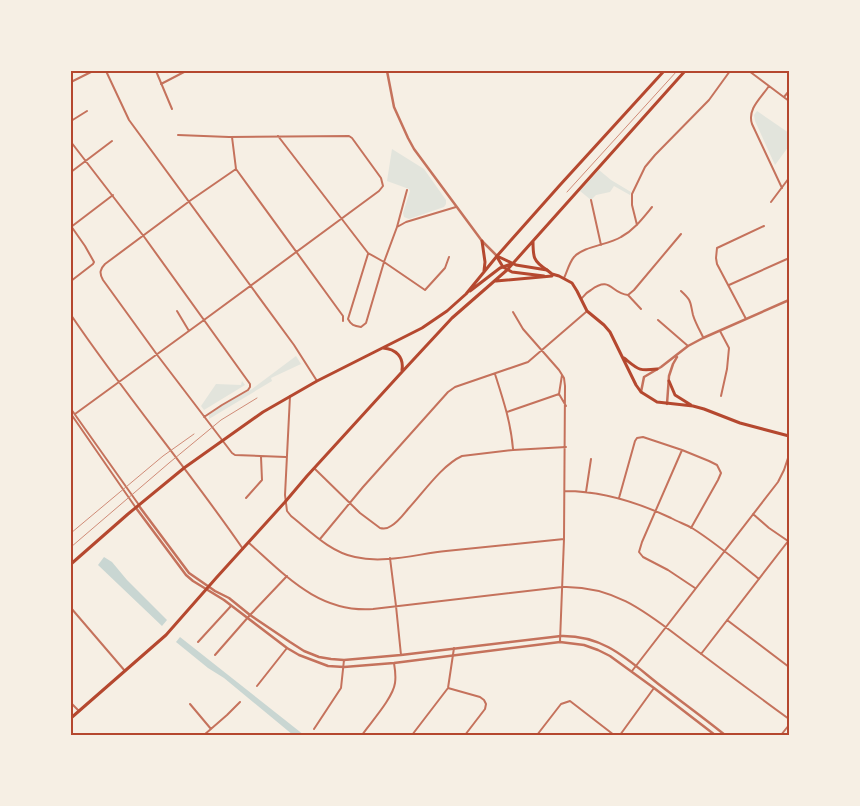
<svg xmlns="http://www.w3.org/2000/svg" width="860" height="806" viewBox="0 0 860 806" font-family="'Golos Text',sans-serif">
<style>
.green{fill:#e2e4dc}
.water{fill:#c9d6d2}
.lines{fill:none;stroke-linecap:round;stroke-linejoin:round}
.minor{stroke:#c5725c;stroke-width:2}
.tertiary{stroke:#c5725c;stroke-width:2.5}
.secondary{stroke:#b5482f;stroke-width:3}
.primary{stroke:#b5482f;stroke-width:3}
.rail{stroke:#cf8b77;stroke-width:1}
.neatline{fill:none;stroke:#b5482f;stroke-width:2}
</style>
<rect width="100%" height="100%" fill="#f6efe4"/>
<path class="green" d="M757 111 789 133V146L775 165 755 121 754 115Z
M392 149 424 169 446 200V204L444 207 409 219 404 217 403 213 410 191 409 189 387 181Z
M599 170 611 180 631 192 630 195 614 186 610 192 596 195 591 200 580 191Z
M296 356 301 364 271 378 272 381 209 419V415L223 405 252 389Z
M242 381 245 385 204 410 201 406 216 384 241 385Z"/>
<path class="water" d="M104 557 112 562 127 580 167 620 162 626 98 565Z
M180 637 304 735H293L224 678 208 668 176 642Z"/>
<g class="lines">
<path class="minor" d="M106 71 129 120 294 345 317 381
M156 71 172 109
M749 71 789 101
M71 82 93 71
M161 84 186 71
M769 86C761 98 747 109 752 124L782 188
M784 97 789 91
M71 121 87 111
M278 136 368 253 384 262 425 290 445 268 449 257
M232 137 236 169 343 316V321
M71 142 145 238 250 384V387L248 390 222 405 204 417
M236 169 191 200 105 264C100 269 99 273 103 280L158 356 232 453 235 455 286 457
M71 172 112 141
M591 200 601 245
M771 202 789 178
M637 225 632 205V194L645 167 655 155 709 100 730 71
M71 227 113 195
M397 227 406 222 456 207
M368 254 348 319C351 325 354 326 361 327L366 323 384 262 397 227 407 190
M564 278C567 272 569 263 574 257 584 246 608 245 621 237 634 230 643 218 652 207
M71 281 93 264 94 262 85 246 71 226
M729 285 787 259
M681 291C692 301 690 302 693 315 695 322 700 331 703 337
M628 295 634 290 681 234
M628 295 641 309
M582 298C585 294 587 292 591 290 611 275 611 294 628 295
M177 311 189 331
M513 312 523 329 559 370 564 378 565 386 564 539 560 641
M71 315C125 395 188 469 243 549
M746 319 717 264 716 258 717 248 764 226
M658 320 688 346
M720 331 729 348 727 369 721 396
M495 374C503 399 511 423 513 449
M562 375 559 394 566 406
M290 396 285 495 287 511 291 516C310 531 330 552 355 557 384 564 417 554 446 551 486 547 525 543 564 539
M71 409 139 505
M507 412 559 394
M71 414 136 508
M75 414 204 320 379 191 383 186 381 178 352 138 349 136 229 137 178 135
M682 450 642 542 639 552 643 557 668 570 695 588
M315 469 360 513 380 528C384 529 387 529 391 526 398 522 403 515 408 509 423 493 442 465 462 456L513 450 566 447
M565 491C603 491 637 502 671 518 678 522 685 524 692 528 716 543 737 561 759 579
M586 492 591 459
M246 498 262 480 261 457
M619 498 635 441 637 438 643 437 682 450 709 461 717 465 721 473 718 480 691 528
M753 514 769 528 788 541
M320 539 363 487 448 392 455 387 528 362 586 312
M249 543C286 576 319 613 373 609L562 587C621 585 656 621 700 653 729 675 759 697 789 719
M390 558 396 606 401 655
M71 608 125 671
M727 620 789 667
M198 642 231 606
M701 654 789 540
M215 655 250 615 287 576
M632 671 778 482 784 470 789 455
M257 686 287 648
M448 688 480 697 484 700 486 704 485 709 465 735
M71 703 79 711
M190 704 211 729
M314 729 341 688 344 660
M71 734 72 735
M204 735 227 715 240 702
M362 735C371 722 393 698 395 683 396 677 395 669 394 663
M412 735 448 688 454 648
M537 735 561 704 570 701 614 735
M620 735 654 688
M781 735 789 725"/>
<path class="tertiary" d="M387 71 394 107 408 138 414 149 482 241 497 256
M641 392 644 377 661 367 688 346 703 338 789 300
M667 404 669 376 673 364 677 357
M139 506 189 573 215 591 229 598 250 615 290 642 304 651 319 657 331 659 344 660 401 655 561 636C605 635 629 661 661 686 682 702 704 718 725 735
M136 508 186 575 193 581 224 600 287 648 299 655 328 666 344 667 394 663 560 642 584 645 598 650 610 656 654 688 715 735"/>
<path class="secondary" d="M497 256 516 265 547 270 552 274 559 276 572 283 577 291 587 311 604 325 610 332 636 385 641 392 657 402 693 406 704 409 740 423 789 436
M497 257 503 267 512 272 544 276
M624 358C639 370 638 371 657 369
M669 381 675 395 691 405"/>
<path class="primary" d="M482 241 485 262 484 271
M533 241C533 257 533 261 547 270
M496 281 552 276
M470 291 500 268 511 264
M383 348C396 349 404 357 402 370
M71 564 128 514 184 468 263 412 317 381 422 328 447 311 466 294 497 256 560 185 664 71
M71 718 166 635 217 577 285 502 307 476 401 373 452 318 507 270 685 71"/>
<path class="rail" d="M567 192 677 71
M71 533 163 456 194 434
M71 547 169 463 221 420 257 398"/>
</g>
<rect width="860" height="806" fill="none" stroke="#f6efe4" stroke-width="145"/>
<rect x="72" y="72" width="716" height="662" class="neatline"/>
</svg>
